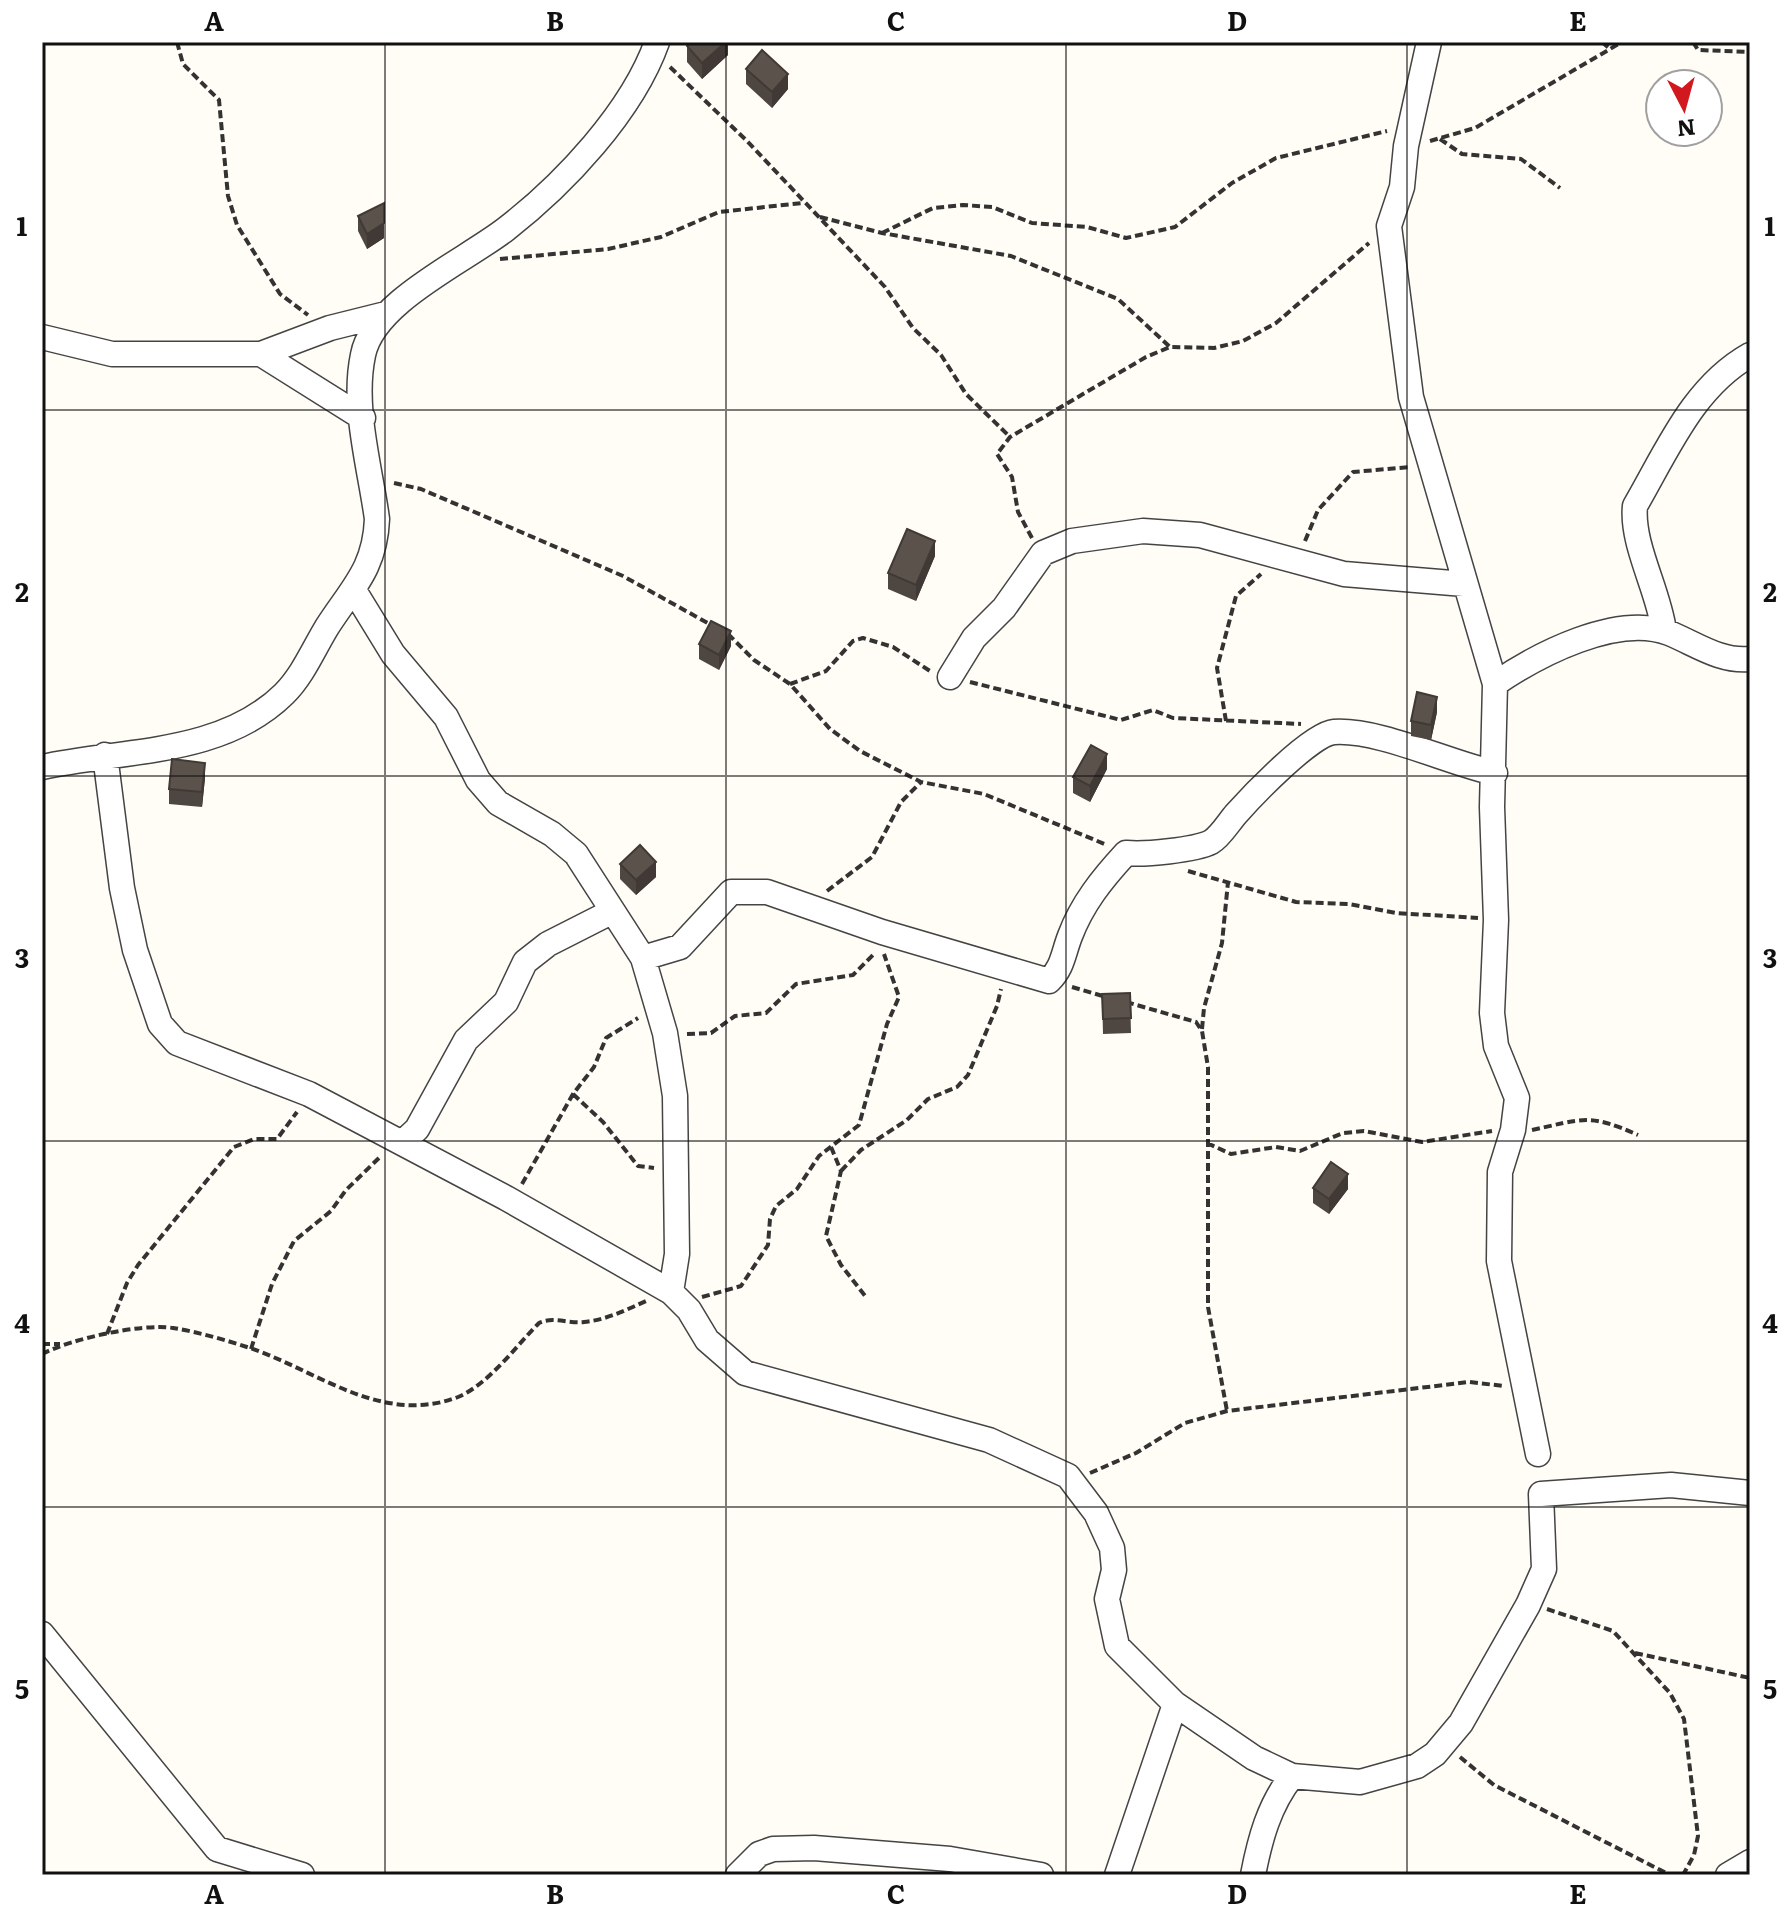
<svg xmlns="http://www.w3.org/2000/svg" width="1792" height="1917" viewBox="0 0 1792 1917" font-family="Literata,serif">
<style>
.lines{fill:none;stroke-linecap:round;stroke-linejoin:round}
.street-casing{stroke:#444;stroke-width:27}
.path{stroke:#333;stroke-width:4;stroke-dasharray:8 4;stroke-linecap:butt}
.street{stroke:#fff;stroke-width:24}
.wall{fill:#4e4741}
.shaded-wall{fill:#403935}
.building{fill:#5b524c;stroke:#403935;stroke-width:2}
.grid{fill:none;stroke:#111;stroke-width:2;stroke-opacity:0.55}
.neatline{fill:none;stroke:#111;stroke-width:3}
.grid-label{font-size:26px;text-anchor:middle;font-weight:bold;fill:#111}
</style>
<rect width="100%" height="100%" fill="#fffdf5"/>
<g class="lines">
<defs>
<path id="street" d="M1429 42 1406 146 1402 187 1389 226 1411 397 1495 684 1492 807 1496 920 1492 1013 1496 1046 1517 1098 1513 1130 1500 1172 1499 1261 1538 1454
M42 337 112 354H261L330 328 386 314
M261 354 363 418
M355 592 393 654 446 717 478 780 498 803 552 834 576 854 643 958 665 1033 675 1096 677 1254 671 1292
M1664 631C1659 591 1631 544 1635 506 1667 451 1693 387 1750 355
M950 677 974 638 1004 608 1043 553 1072 541 1143 531 1200 535 1344 574 1464 584
M1495 684C1537 655 1617 613 1669 633 1696 644 1720 662 1750 659
M105 755 122 888 135 950 160 1024 177 1043 309 1094 506 1198 671 1292 689 1310 707 1340 745 1373 989 1440 1068 1476 1096 1513 1112 1548 1114 1570 1107 1599 1117 1646 1175 1704 1254 1758 1292 1776 1360 1782 1417 1766 1435 1754 1461 1723 1528 1605 1544 1569 1541 1494 1671 1485 1750 1493
M42 767C123 749 221 756 284 694 303 675 313 650 327 627 352 588 375 569 377 519 370 467 352 407 363 355 373 302 465 261 506 229 564 184 632 112 657 42
M643 958 680 947 731 892H767L882 932 1049 981C1063 967 1063 954 1070 936 1082 904 1102 879 1126 853 1144 855 1195 850 1211 842 1220 837 1229 822 1236 814 1252 796 1311 734 1334 732 1379 729 1449 763 1495 773
M402 1143 417 1129 466 1040 506 1002 525 962 548 944 611 912
M42 1634 217 1849 302 1875
M738 1875 759 1854 773 1849 814 1848 950 1859 1041 1875
M1117 1875 1175 1704
M1253 1875C1260 1839 1269 1805 1292 1776
M1728 1875 1750 1862"/>
</defs>
<use href="#street" class="street-casing"/>
<path class="path" d="M177 42 183 64 219 100 228 196 237 225 280 294 308 315
M1602 42 1610 49
M1693 42 1698 50 1750 52
M670 67 747 141 885 287 913 328 941 355 966 394 1009 436
M1440 139 1462 154 1521 159 1560 188
M1430 141 1475 128 1622 42
M820 217 882 233 1011 256 1118 299 1170 347
M882 233 933 208 963 205 992 207 1032 223 1087 227 1126 238 1175 227 1232 183 1276 158 1387 131
M500 259 608 249 661 237 719 212 802 203
M394 483 421 489 623 576 713 626
M1032 538 1018 512 1012 477 997 454 1010 437 1146 357 1170 347 1214 348 1243 341 1276 323 1369 243
M1305 541 1318 510 1353 472 1411 467
M728 634 754 660 790 684 830 729 860 751 921 782 984 794 1107 845
M970 682 1121 720 1153 710 1173 718 1301 724
M790 684 826 671 853 641 863 638 893 647 930 671
M1226 721 1217 668 1236 596 1261 574
M1188 871 1296 902 1349 904 1396 913 1478 918
M827 891 872 857 901 802 921 782
M1072 987 1106 997
M1126 1002 1196 1022 1202 1031 1208 1067V1307L1227 1411
M1202 1029 1204 1008 1222 943 1228 882
M687 1034 711 1033 735 1016 766 1013 796 984 853 975 875 953
M573 1094 603 1122 638 1166 654 1168
M1532 1130C1583 1119 1589 1113 1638 1135
M1207 1143 1231 1154 1276 1147 1300 1151 1343 1133 1364 1131 1422 1142 1492 1131
M831 1147 841 1171 826 1236 841 1265 866 1297
M841 1171 861 1150 907 1120 928 1099 957 1087 968 1075 997 1006 1001 989
M522 1184 573 1094 594 1067 606 1038 638 1018
M702 1297 741 1286 768 1245 770 1219 776 1206 797 1189 819 1156 859 1125 887 1024 899 997 884 954
M107 1334 127 1283 138 1265 234 1147 254 1139H277L297 1112
M42 1344H60
M251 1349 272 1284 294 1241 331 1211 346 1190 381 1156
M42 1354C71 1339 141 1323 173 1328 198 1332 226 1340 250 1348 318 1371 382 1426 458 1397 489 1384 516 1346 539 1323 553 1316 569 1324 584 1322 606 1320 626 1310 646 1301
M1090 1473 1136 1453 1185 1423 1227 1411 1469 1382 1504 1386
M1547 1609 1613 1631 1670 1693 1684 1719 1698 1836 1694 1855 1683 1875
M1635 1653 1750 1678
M1460 1757 1494 1785 1670 1875"/>
<use href="#street" class="street"/>
</g>
<path class="wall" d="M728 42V55L702 79 687 62V46Z
M746 69 788 89 772 108 746 84Z
M358 216 384 238 367 249 358 231Z
M935 556 916 601 888 589V573Z
M699 644 731 646 719 670 699 659Z
M1437 712 1431 740 1411 736V721Z
M1107 769 1090 802 1073 793V777Z
M205 778 202 807 169 804V789Z
M620 864 656 877 636 895 620 879Z
M1130 993 1131 1033 1103 1034 1102 994Z
M1313 1188 1348 1189 1329 1214 1313 1203Z"/>
<path class="shaded-wall" d="M726 42H728V55L702 79V63Z
M788 74V89L772 108V92Z
M384 203V238L367 249V234Z
M935 541V556L916 601V585Z
M731 631V646L719 670V655Z
M1437 697V712L1431 740V725Z
M1107 754V769L1090 802V786Z
M205 763V778L202 807V792Z
M656 862V877L636 895V880Z
M1348 1174V1189L1329 1214V1199Z"/>
<path class="building" d="M692 42H726L702 63 687 46Z
M762 50 788 74 772 92 746 69Z
M384 203V223L367 234 358 216Z
M907 529 935 541 916 585 888 573Z
M711 621 731 631 719 655 699 644Z
M1417 692 1437 697 1431 725 1411 721Z
M1091 745 1107 754 1090 786 1073 777Z
M172 759 205 763 202 792 169 789Z
M640 845 656 862 636 880 620 864Z
M1130 993 1131 1018 1103 1019 1102 994Z
M1331 1162 1348 1174 1329 1199 1313 1188Z"/>
<path class="grid" d="M385 42V1875M726 42V1875M1066 42V1875M1407 42V1875M42 410H1750M42 776H1750M42 1141H1750M42 1507H1750"/>
<rect width="1792" height="1917" fill="none" stroke="#ffffff" stroke-width="88"/>
<g transform="translate(1684 108) rotate(174)"><circle r="38" fill="#ffffff" stroke="#a0a0a0" stroke-width="2"/>
<path d="M0-6L14 30L0 20L-14 30Z" fill="#d3171e"/>
<text y="-12" font-size="22" font-weight="bold" text-anchor="middle" fill="#111111">N</text>
</g>
<rect x="44" y="44" width="1704" height="1829" class="neatline"/>
<g class="grid-label">
<text x="214" y="31">A</text>
<text x="555" y="31">B</text>
<text x="896" y="31">C</text>
<text x="1237" y="31">D</text>
<text x="1578" y="31">E</text>
<text x="22" y="236">1</text>
<text x="1770" y="236">1</text>
<text x="22" y="602">2</text>
<text x="1770" y="602">2</text>
<text x="22" y="968">3</text>
<text x="1770" y="968">3</text>
<text x="22" y="1333">4</text>
<text x="1770" y="1333">4</text>
<text x="22" y="1699">5</text>
<text x="1770" y="1699">5</text>
<text x="214" y="1904">A</text>
<text x="555" y="1904">B</text>
<text x="896" y="1904">C</text>
<text x="1237" y="1904">D</text>
<text x="1578" y="1904">E</text>
</g>
</svg>
